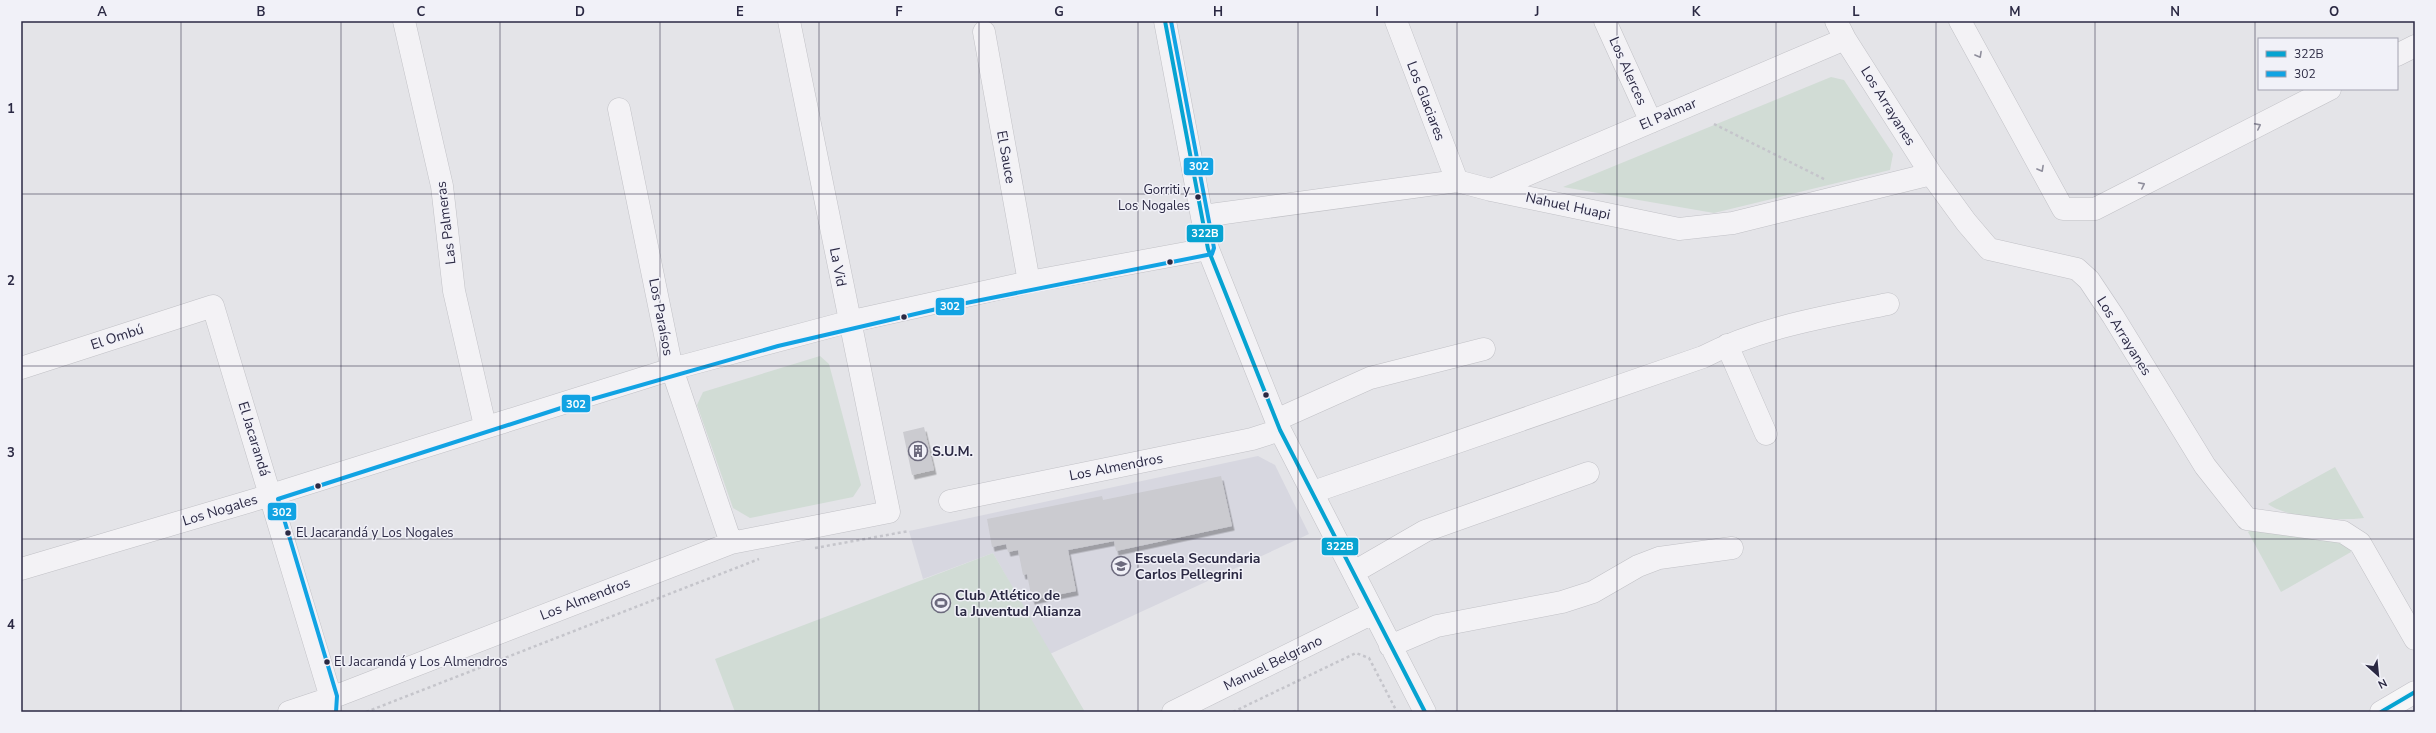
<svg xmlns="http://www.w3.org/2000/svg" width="2436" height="733" viewBox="0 0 2436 733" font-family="'Nunito Sans',sans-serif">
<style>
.built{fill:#d7d7e0}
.green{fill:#d1dcd5}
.building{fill:#cbcbd0;filter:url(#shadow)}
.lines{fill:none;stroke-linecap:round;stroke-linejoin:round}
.minor-casing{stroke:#c1c1c6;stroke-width:23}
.major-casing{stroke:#c3c2c9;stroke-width:23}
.path{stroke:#c5c5cb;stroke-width:2.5;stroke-dasharray:3 3;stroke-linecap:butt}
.minor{stroke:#f3f2f5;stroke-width:22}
.major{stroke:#f6f6f7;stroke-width:22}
.bus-1-casing{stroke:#f1f1f8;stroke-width:7}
.bus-2-casing{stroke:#f1f1f8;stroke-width:7}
.bus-1{stroke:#06a3d1;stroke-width:4}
.bus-2{stroke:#11a3e3;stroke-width:4}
.oneway{stroke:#8f8e9c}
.grid{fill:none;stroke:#2b2943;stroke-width:1;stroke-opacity:0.55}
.bus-dot{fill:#2b2943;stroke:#f1f1f8;stroke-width:1.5}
.labels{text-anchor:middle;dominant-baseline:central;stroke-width:3;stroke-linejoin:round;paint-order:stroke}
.bus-label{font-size:13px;fill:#2b2943;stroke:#f1f1f8;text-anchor:start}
.street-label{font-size:14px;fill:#2b2943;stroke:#f1f1f8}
.poi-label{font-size:14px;font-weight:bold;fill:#2b2943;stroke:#f1f1f8;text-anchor:start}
.line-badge{stroke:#f1f1f8;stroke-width:1.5}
.badge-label{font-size:11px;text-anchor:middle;font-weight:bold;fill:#fff}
.neatline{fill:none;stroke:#2b2943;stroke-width:1.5}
.grid-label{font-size:13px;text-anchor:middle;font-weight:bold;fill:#2b2943}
</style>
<defs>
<filter id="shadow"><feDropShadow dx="2.5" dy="4.5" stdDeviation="0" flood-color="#0004"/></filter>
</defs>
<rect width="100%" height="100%" fill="#e4e4e8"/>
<path class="built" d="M1258 456 1275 465 1309 534 1050 654 993 553 923 579 909 531Z"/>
<path class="green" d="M1831 77 1844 80 1893 154 1890 170 1714 213 1563 187Z
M820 356 829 364 861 485 853 497 750 518 733 508 697 405 703 392Z
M2335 467 2364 518C2339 521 2289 519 2268 504Z
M2257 524C2276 527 2346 533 2351 552L2281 592 2248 532Z
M993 553 1085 712H735L715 659Z"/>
<path class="building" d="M924 427 934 470 912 475 903 432Z
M1221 476 1232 526 1116 551 1114 541 1068 550 1076 591 1032 600 1027 574 1023 575 1018 550 1008 552 1006 544 992 547 987 519 1102 496 1103 500Z"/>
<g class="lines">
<defs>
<path id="minor" d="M404 21 442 186 454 291 485 426
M1165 21 1208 249 1280 430 1425 712
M1396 21 1457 181
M1605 21 1651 122
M1836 21 1845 39 1931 174 1966 222 1989 249 2077 269 2089 280 2113 316 2205 466 2247 519 2343 532 2360 543 2415 639
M1960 21 2063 209H2095L2330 89
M984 32 1029 282
M2397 55 2415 46
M619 109 672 369 731 543
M1491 190 1845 39
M1203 216 1457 181 1491 190 1679 229 1733 223 1931 174
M1727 345 1766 434
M21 368 213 306 331 698 330 712
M1276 420 1370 378 1484 349
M1313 492 1703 357C1761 327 1824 317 1888 304
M950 501 1252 439 1280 430
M21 569 271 495 672 369 848 322 1029 282 1208 249
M1354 572 1425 531 1588 473
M1390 646 1437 626 1562 602 1593 592 1638 566 1659 558 1732 548
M289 712 331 698 731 543 889 512 789 21
M1173 712 1373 613"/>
<path id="major" d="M2381 712 2415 692"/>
</defs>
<use href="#minor" class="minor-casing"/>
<use href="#major" class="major-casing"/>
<path class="path" d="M1714 124 1826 180
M815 548 909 531
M366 712 759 559
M1233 712 1356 653 1369 658 1397 712"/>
<use href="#minor" class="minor"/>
<use href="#major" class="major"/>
<defs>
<path id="bus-1" d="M1165 21 1208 249 1280 430 1425 712
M2381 712 2415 692"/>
<path id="bus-2" d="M336 712 337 696 278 499 561 408 778 346 941 308 1212 254 1214 248 1171 21"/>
</defs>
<use href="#bus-1" class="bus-1-casing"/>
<use href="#bus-2" class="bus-2-casing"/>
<use href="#bus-1" class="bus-1"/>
<use href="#bus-2" class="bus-2"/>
</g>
<defs><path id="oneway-chevron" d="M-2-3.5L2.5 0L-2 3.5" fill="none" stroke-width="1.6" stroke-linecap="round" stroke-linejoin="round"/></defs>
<g class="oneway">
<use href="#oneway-chevron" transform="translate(1979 55) rotate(61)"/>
<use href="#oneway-chevron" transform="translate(2258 126) rotate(-27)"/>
<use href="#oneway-chevron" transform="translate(2041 169) rotate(61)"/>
<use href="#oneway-chevron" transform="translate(2142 185) rotate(-27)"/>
</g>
<path class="grid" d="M181 21V712M341 21V712M500 21V712M660 21V712M819 21V712M979 21V712M1138 21V712M1298 21V712M1457 21V712M1617 21V712M1776 21V712M1936 21V712M2095 21V712M2255 21V712M21 194H2415M21 366H2415M21 539H2415"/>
<defs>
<symbol id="building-ring" viewBox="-11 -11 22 22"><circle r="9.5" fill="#f1f1f8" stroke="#6c6a7d" stroke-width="1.5"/><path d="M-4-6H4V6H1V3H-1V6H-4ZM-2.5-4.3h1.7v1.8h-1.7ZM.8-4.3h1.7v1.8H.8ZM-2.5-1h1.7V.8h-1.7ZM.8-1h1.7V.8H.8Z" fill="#6c6a7d"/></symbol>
<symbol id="school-ring" viewBox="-11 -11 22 22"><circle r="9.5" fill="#f1f1f8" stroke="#6c6a7d" stroke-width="1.5"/><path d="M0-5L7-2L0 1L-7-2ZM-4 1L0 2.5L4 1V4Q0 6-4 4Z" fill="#6c6a7d"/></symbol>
<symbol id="stadium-ring" viewBox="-11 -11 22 22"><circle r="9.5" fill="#f1f1f8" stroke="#6c6a7d" stroke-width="1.5"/><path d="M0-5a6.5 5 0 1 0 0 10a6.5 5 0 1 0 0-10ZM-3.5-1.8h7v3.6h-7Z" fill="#6c6a7d"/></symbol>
</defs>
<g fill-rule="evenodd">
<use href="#building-ring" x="907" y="440" width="22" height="22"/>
<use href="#school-ring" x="1110" y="555" width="22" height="22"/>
<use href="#stadium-ring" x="930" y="592" width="22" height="22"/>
</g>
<g class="bus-dot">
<circle cx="1198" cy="197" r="3.5"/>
<circle cx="1170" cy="262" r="3.5"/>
<circle cx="904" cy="317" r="3.5"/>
<circle cx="1266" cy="395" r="3.5"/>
<circle cx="318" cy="486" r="3.5"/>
<circle cx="288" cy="533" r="3.5"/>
<circle cx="327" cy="662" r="3.5"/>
</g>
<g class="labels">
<g class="bus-label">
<text x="1190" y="190" text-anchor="end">Gorriti y<tspan x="1190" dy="16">Los Nogales</tspan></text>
<text x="296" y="533">El Jacarandá y Los Nogales</text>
<text x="334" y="662">El Jacarandá y Los Almendros</text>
</g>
<g class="street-label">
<text transform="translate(1628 71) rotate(66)">Los Alerces</text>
<text transform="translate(1426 101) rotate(69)">Los Glaciares</text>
<text transform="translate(1888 106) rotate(58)">Los Arrayanes</text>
<text transform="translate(1668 114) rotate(-23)">El Palmar</text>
<text transform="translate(1006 157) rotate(80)">El Sauce</text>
<text transform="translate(1568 206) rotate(12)">Nahuel Huapi</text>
<text transform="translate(446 223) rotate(-97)">Las Palmeras</text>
<text transform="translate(838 267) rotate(79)">La Vid</text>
<text transform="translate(661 317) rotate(79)">Los Paraísos</text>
<text transform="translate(2124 336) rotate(58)">Los Arrayanes</text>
<text transform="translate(117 337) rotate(-18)">El Ombú</text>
<text transform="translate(254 439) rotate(73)">El Jacarandá</text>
<text transform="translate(1116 467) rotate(-11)">Los Almendros</text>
<text transform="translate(220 510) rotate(-17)">Los Nogales</text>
<text transform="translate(585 599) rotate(-21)">Los Almendros</text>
<text transform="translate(1273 663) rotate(-26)">Manuel Belgrano</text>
</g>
<g class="poi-label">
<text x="932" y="451">S.U.M.</text>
<text x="1135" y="558">Escuela Secundaria<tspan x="1135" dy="16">Carlos Pellegrini</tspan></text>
<text x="955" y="595">Club Atlético de<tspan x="955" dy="16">la Juventud Alianza</tspan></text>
</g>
</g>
<g class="line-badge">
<rect x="1183" y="157" width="31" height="19" rx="4" fill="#11a3e3"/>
<rect x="1186" y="224" width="38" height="19" rx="4" fill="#06a3d1"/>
<rect x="935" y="297" width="30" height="19" rx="4" fill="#11a3e3"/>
<rect x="561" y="394" width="30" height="19" rx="4" fill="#11a3e3"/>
<rect x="267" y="502" width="30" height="19" rx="4" fill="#11a3e3"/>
<rect x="1321" y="537" width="38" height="19" rx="4" fill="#06a3d1"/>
</g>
<g class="badge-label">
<text x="1199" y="170">302</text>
<text x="1205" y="237">322B</text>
<text x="950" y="310">302</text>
<text x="576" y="408">302</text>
<text x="282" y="516">302</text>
<text x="1340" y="550">322B</text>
</g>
<rect width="2436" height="733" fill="none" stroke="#f1f1f8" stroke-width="44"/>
<rect x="2258" y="38" width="140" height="52" fill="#f1f1f8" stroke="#a2a1b0"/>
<rect x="2266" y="51" width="20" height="6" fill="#06a3d1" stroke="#a2a1b0"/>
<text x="2294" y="58" font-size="12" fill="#2b2943">322B</text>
<rect x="2266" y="71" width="20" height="6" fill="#11a3e3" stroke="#a2a1b0"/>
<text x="2294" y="78" font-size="12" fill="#2b2943">302</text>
<g transform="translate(2378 675) rotate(153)" stroke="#f1f1f8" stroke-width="3" paint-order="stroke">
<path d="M0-3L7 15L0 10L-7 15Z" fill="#2b2943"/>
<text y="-6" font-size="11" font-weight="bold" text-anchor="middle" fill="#2b2943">N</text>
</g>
<rect x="22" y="22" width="2392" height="689" class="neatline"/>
<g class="grid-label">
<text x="102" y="16">A</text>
<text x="261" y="16">B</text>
<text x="421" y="16">C</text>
<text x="580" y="16">D</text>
<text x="740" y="16">E</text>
<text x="899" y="16">F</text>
<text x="1059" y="16">G</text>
<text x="1218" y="16">H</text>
<text x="1377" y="16">I</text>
<text x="1537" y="16">J</text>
<text x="1696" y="16">K</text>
<text x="1856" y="16">L</text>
<text x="2015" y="16">M</text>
<text x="2175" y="16">N</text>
<text x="2334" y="16">O</text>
<text x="11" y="113">1</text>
<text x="11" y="285">2</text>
<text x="11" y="457">3</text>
<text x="11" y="629">4</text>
</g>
</svg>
